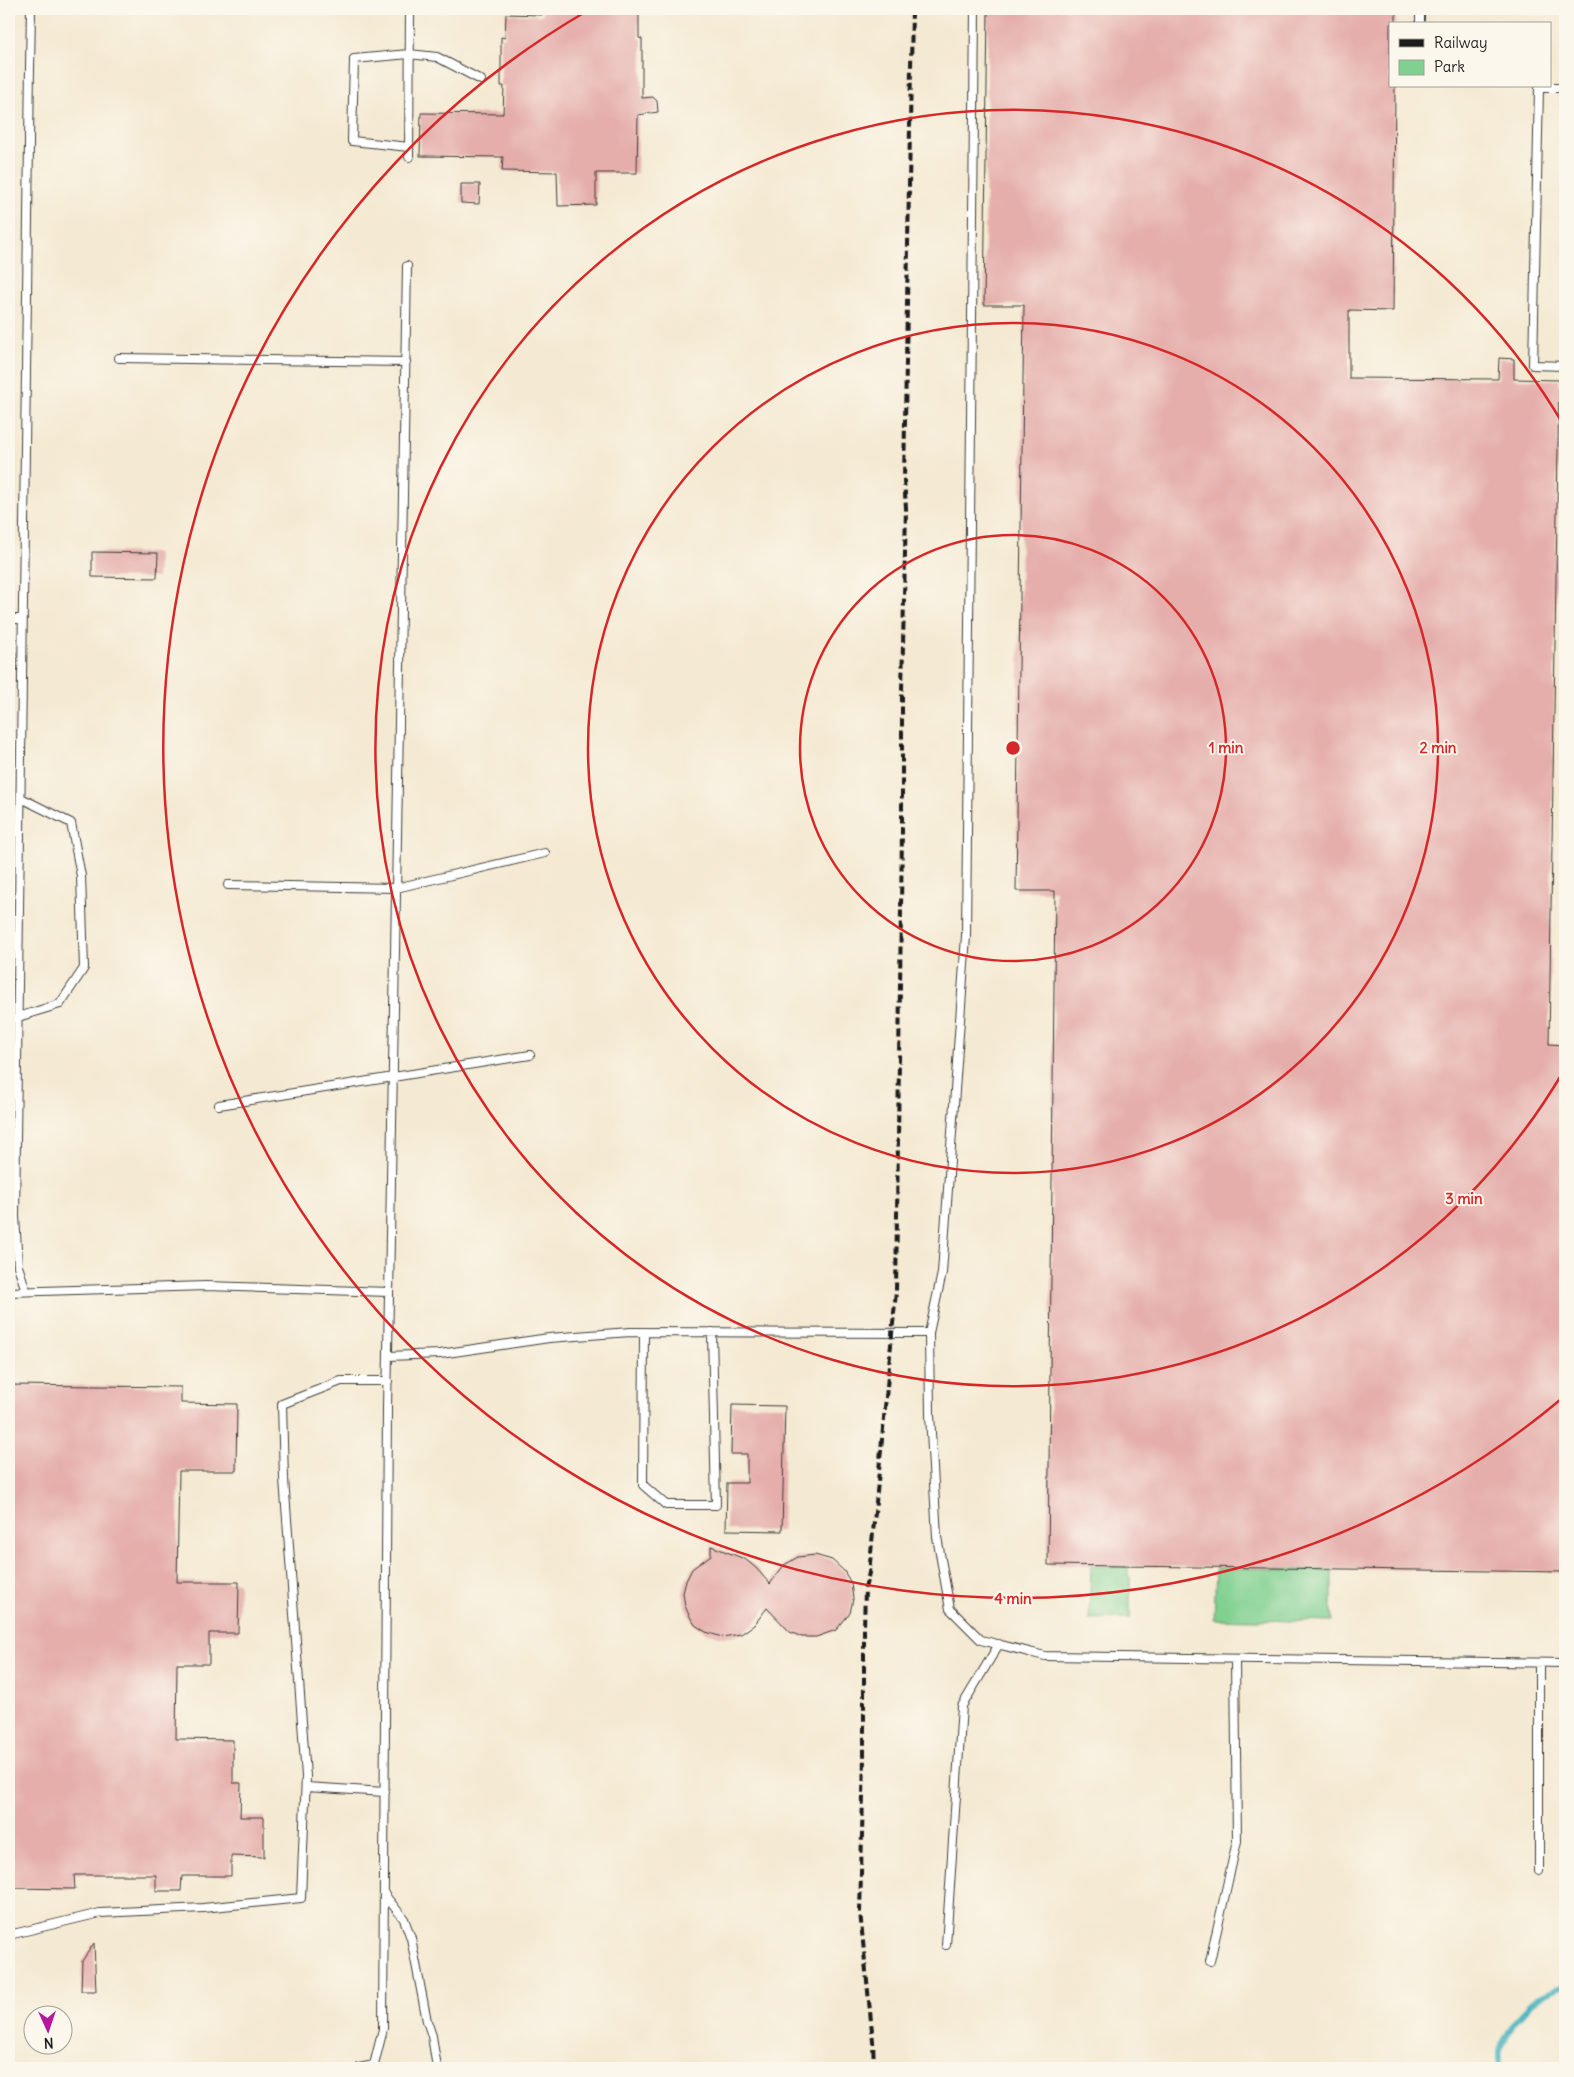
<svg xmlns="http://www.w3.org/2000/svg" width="1574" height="2077" viewBox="0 0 1574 2077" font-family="Delius,sans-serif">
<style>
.green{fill:#80d090;stroke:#4e7656}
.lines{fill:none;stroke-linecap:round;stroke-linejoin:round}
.stream{stroke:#41b0bc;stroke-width:5.5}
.building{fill:#e5aeab}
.service-casing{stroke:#3c3b37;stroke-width:10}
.service{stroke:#fff;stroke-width:8}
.rail{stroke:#1c1c1c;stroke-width:4;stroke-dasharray:8 4;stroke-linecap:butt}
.ring{fill:none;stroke:#d62828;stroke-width:2.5}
.centre{fill:#d62828;stroke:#fbf7ec;stroke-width:2.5}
.ring-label{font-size:15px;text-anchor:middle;font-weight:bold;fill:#d62828;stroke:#fbf7ec;stroke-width:4;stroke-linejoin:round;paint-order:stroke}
</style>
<rect width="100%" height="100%" fill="#fbf7ec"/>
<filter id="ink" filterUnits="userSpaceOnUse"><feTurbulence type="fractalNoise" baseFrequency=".02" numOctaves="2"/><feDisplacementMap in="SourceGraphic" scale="10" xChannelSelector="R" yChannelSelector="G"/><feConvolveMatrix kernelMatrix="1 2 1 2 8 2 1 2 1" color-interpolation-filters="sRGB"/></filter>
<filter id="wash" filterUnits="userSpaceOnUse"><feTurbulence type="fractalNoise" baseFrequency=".0096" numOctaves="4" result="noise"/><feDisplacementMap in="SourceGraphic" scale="20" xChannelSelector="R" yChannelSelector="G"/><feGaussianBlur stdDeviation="1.12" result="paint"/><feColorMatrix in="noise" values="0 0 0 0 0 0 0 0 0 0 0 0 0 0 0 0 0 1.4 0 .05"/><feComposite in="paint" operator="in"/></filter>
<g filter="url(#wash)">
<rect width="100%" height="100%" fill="#f4e9d2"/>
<path class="green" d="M1091 1566 1128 1567V1576L1130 1577V1618L1089 1619Z
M1216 1568 1332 1570V1622L1214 1619Z"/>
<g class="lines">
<path class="stream" d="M1499 2068V2050L1514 2022 1538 1997 1565 1986"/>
</g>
<g id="blocks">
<path class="building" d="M542 9H639V38L642 39V98L653 97 657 101 658 112 638 115 637 173H596V205L558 206 557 172 502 171 503 157 420 156 421 113 503 114 504 86H501V37L505 38 506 14 542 15Z
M988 9H1396V24H1390V86H1395L1393 311 1349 310V378L1498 379 1499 358 1514 359V379L1559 380 1549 1044 1565 1045V1572L1048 1565 1055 891H1016L1024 305H984Z
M461 184H480L479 204 461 203Z
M92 552 158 553 157 578 92 577Z
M9 1385 181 1387V1403L237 1404 236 1471H179L177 1582H239L238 1633H209V1664H177L176 1739 233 1740V1783H241L240 1817H264V1857L231 1856V1876H182L181 1891H156V1875H74L75 1889 9 1888Z
M732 1405 785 1406 782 1531 726 1530 727 1483H747V1454H731Z
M711 1546 745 1559 756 1568 770 1584 784 1565 798 1557 815 1555 832 1560 844 1571 851 1583 853 1599 850 1613 836 1630 816 1637H802L790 1632 767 1608 754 1625 741 1634 722 1637 706 1632 695 1625 689 1615 685 1606 683 1593 686 1581 692 1569 711 1555Z
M94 1943 96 1991H81L82 1961Z"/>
</g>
</g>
<g filter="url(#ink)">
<use href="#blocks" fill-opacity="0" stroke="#3c3b37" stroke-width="1"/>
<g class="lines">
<defs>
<path id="service" d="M1420 24V9
M1565 88H1539L1533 365 1565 366
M409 147 352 141 354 59 409 54 437 57 481 80
M409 157 410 9
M119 358 406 362
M9 619H22
M228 885 396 888 545 853
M18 1017 60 1004 84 968 81 876 71 823 21 798
M219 1105 530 1055
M26 1291 18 1266 15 1216C21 813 24 411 31 9
M9 1292 206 1286 389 1292
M644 1332 643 1485 666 1505H716L712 1332
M929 1333 930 1415 937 1537 950 1609 981 1640 1045 1656 1565 1663
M388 1356 440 1354 549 1338 630 1332 929 1333 942 1273 966 936 975 9
M1539 1663V1871
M306 1787 385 1792
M384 1894 404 1919 411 1938 427 2021 432 2036 437 2068
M9 1935 100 1913 203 1908 301 1898 306 1776 284 1479 282 1404 341 1381H388
M946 1945 962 1706 999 1644
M1210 1961 1237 1841 1235 1659
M359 2068 374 2065 383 2029 387 1409 407 266"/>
</defs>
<use href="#service" class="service-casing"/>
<use href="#service" class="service"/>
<path class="rail" d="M874 2068 873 2041 860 1912 864 1757V1629L865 1588 869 1573 877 1492 896 1292 902 831V690L906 508 904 480 912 9"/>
</g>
</g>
<g class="ring">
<circle cx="1013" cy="748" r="213"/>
<circle cx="1013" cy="748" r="425"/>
<path d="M1563 1072A638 638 0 1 1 1563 424"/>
<path d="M1560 1400A851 851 0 1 1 587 11"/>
</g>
<circle cx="1013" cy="748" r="8" class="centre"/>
<g class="ring-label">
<text x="1226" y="753">1 min</text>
<text x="1438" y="753">2 min</text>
<text x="1464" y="1204">3 min</text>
<text x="1013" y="1604">4 min</text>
</g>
<rect width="1574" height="2077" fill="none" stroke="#fbf7ec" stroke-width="30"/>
<rect x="1389" y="22" width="162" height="65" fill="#fbf7ec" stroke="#a29f99"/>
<rect x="1399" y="39" width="25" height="8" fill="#1c1c1c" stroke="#a29f99"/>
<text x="1434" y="48" font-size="15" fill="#1c1c1c">Railway</text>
<rect x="1399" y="60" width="25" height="15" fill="#80d090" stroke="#a29f99"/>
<text x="1434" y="72" font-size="15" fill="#1c1c1c">Park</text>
<g transform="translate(48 2030) rotate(177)"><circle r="24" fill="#fbf7ec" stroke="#a29f99"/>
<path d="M0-4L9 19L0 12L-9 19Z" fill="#b5179e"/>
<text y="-8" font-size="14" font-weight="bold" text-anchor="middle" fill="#1c1c1c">N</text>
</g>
</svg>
